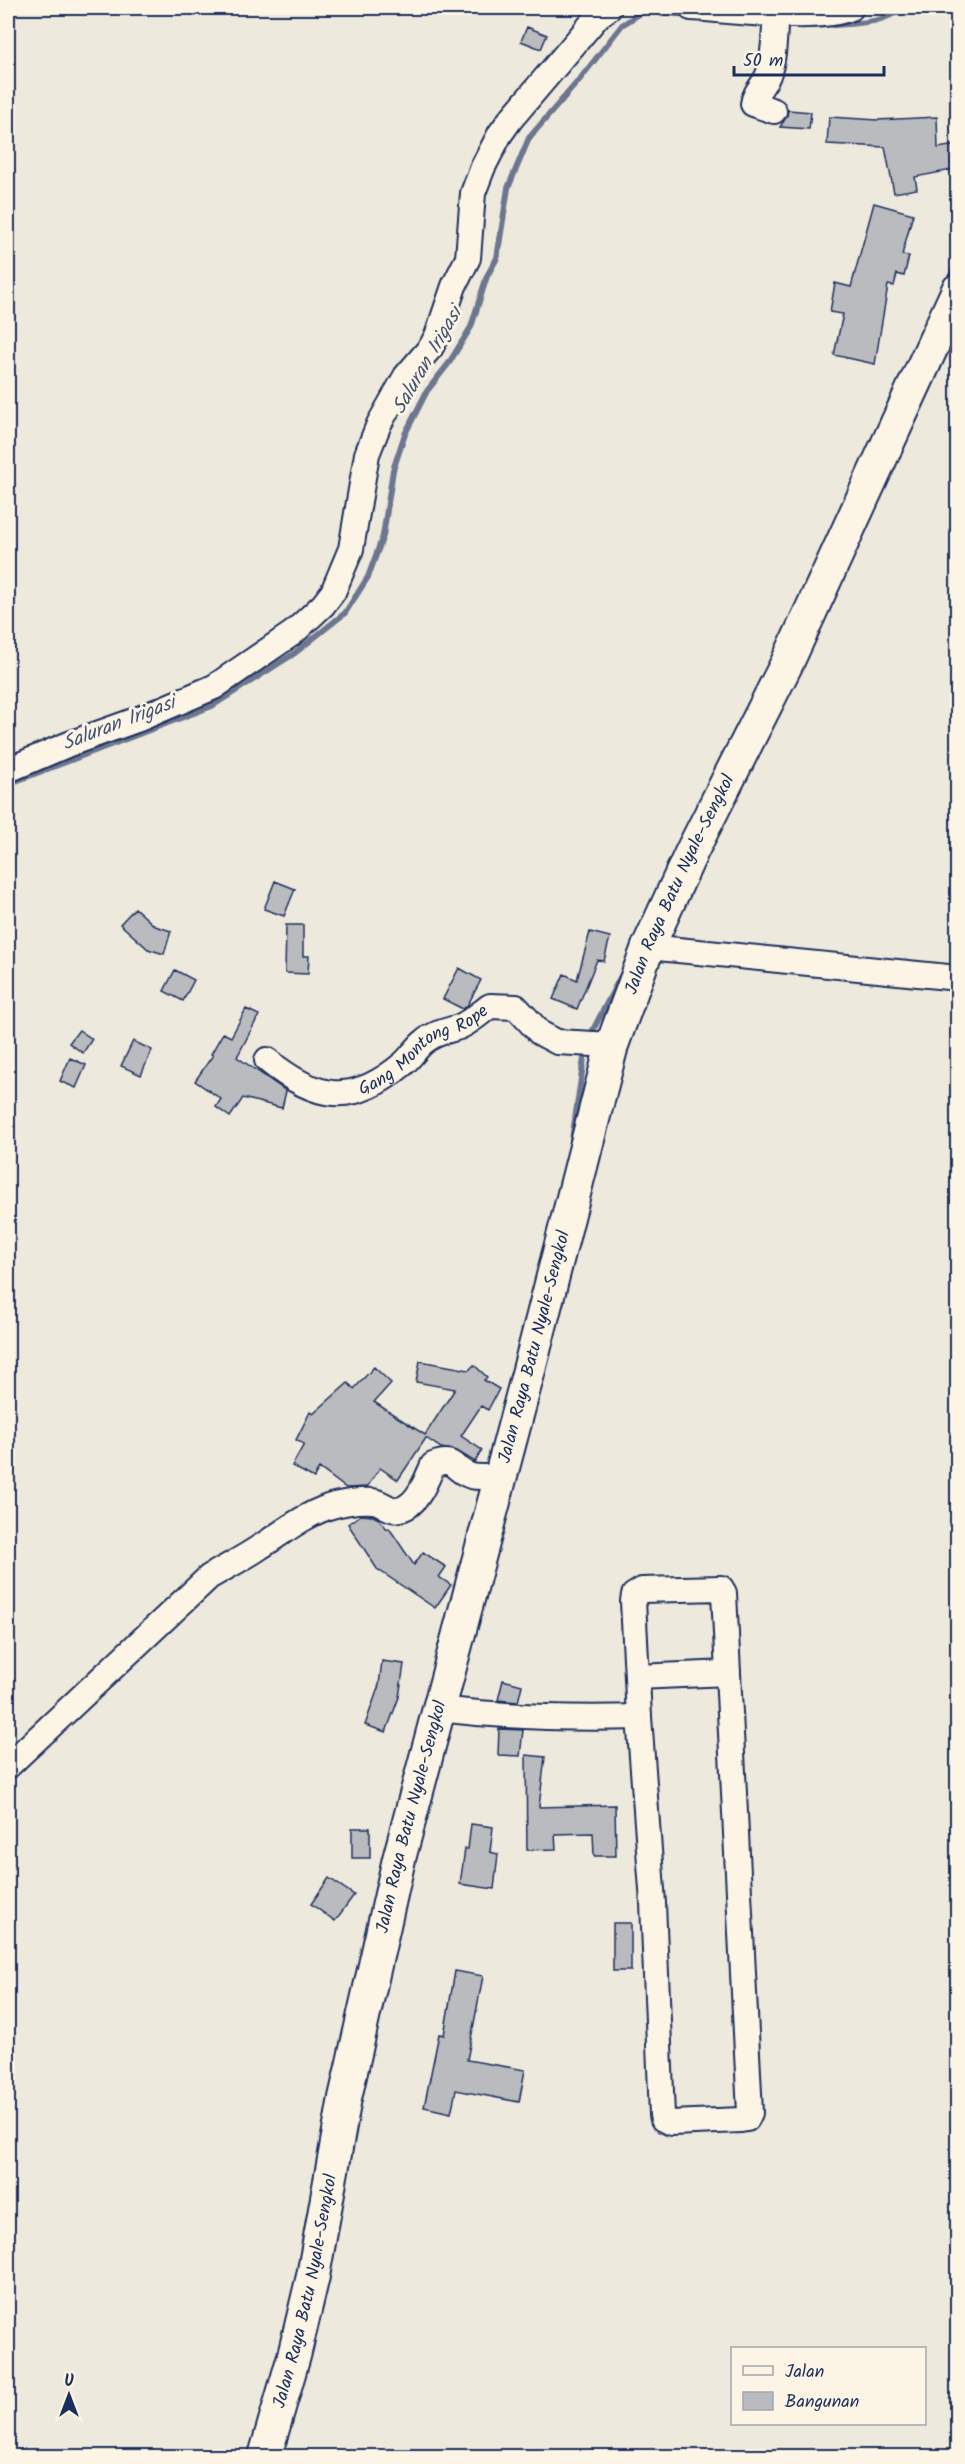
<svg xmlns="http://www.w3.org/2000/svg" width="965" height="2464" viewBox="0 0 965 2464" font-family="Kalam,sans-serif">
<style>
.lines{fill:none;stroke-linecap:round;stroke-linejoin:round}
.stream{stroke:#6c778f;stroke-width:6}
.building{fill:#babbbe;stroke:#1b2f5e;stroke-width:1.5}
.minor-casing{stroke:#1b2f5e;stroke-width:28}
.major-casing{stroke:#1b2f5e;stroke-width:36}
.minor{stroke:#fcf5e5;stroke-width:24}
.major{stroke:#fcf5e5;stroke-width:32}
.labels{text-anchor:middle;dominant-baseline:central;stroke-width:6;stroke-linejoin:round;paint-order:stroke}
.street-label{font-size:18px;fill:#1b2f5e;stroke:#fcf5e5}
.water-label{font-size:20px;font-style:italic;fill:#445376;stroke:#fcf5e5}
</style>
<rect width="100%" height="100%" fill="#eee9dd"/>
<filter id="ink" filterUnits="userSpaceOnUse"><feTurbulence type="fractalNoise" baseFrequency=".0167" numOctaves="2"/><feDisplacementMap in="SourceGraphic" scale="12" xChannelSelector="R" yChannelSelector="G"/><feConvolveMatrix kernelMatrix="1 2 1 2 8 2 1 2 1" color-interpolation-filters="sRGB"/></filter>
<g filter="url(#ink)">
<g class="lines">
<path class="stream" d="M833 25C854 23 885 24 901 8
M947 284 958 260
M8 784 212 706 295 653 345 613 368 577 383 536 393 470 405 434 427 391 449 363 471 327 487 276 497 258 508 188 529 138 580 79 622 25 644 11 688 15
M593 1030 623 972
M572 1140 584 1058"/>
</g>
<path class="building" d="M527 27 547 35 541 49 521 41Z
M788 110 811 112 809 129 780 127 787 116Z
M829 117 878 120 937 117 938 148 957 145V169L915 177 917 189 894 193 885 147 827 144Z
M874 203 913 214 902 255 909 256 904 276 897 274 894 286 888 285 875 364 834 355 843 314 830 312 835 283 851 287Z
M275 881 295 889 284 916 264 909Z
M135 908 155 926 171 931 164 954 148 949 120 924Z
M286 925H303V956H309L308 974 285 973Z
M590 932 610 937 604 961 597 960 577 1009 553 999 564 974 577 980Z
M459 968 481 980 467 1006 463 1009 443 999Z
M175 970 194 980 183 1001 164 991Z
M246 1009 259 1015 237 1057 286 1091 282 1108 243 1098 230 1117 216 1107 221 1099 195 1081 213 1055 211 1054 223 1033 231 1037Z
M79 1030 92 1039 83 1053 69 1043Z
M133 1041 152 1050 141 1075 121 1066Z
M70 1058 86 1065 76 1088 60 1081Z
M420 1361 469 1370 474 1365 487 1377 484 1380 499 1389 488 1410 481 1406 461 1436 482 1450 475 1462 457 1451 441 1448 426 1438 398 1480 380 1468 367 1487 346 1488 319 1468 314 1478 292 1466 304 1444 296 1440 310 1412 313 1414 348 1383 354 1389 374 1367 391 1383 374 1402 425 1435 455 1389 416 1382Z
M361 1515 373 1516 379 1519 387 1529 389 1528 414 1565 423 1552 446 1567 439 1577 451 1585 435 1608 377 1569 348 1524Z
M382 1661 404 1664 399 1697 386 1732 365 1725 379 1685Z
M503 1680 522 1685 518 1702 498 1700Z
M499 1729 523 1730 520 1756 498 1755Z
M526 1755 545 1757 539 1807 615 1805 616 1856H594L593 1833 555 1834 556 1849 527 1850Z
M471 1824 493 1827 490 1852 498 1854 494 1889 460 1884 465 1849H468Z
M352 1828H370V1858H352Z
M329 1878 354 1895 335 1921 311 1904Z
M613 1923H631V1971H613Z
M455 1971 483 1976 467 2060 525 2070 519 2102 456 2090 451 2113 424 2107 439 2034 444 2035Z"/>
<g class="lines">
<defs>
<g id="minor">
<path d="M691 8C729 10 819 23 851 8"/>
<path d="M774 111 753 104C754 93 764 85 768 75 775 56 774 33 776 14"/>
<path d="M8 770 69 744 139 719 214 687 293 633 323 605 333 592 351 549 367 454 379 424 406 376 431 347 437 336 454 286 468 258 473 193 483 167 500 134 510 120 598 16 609 8"/>
<path d="M648 947 958 978"/>
<path id="s1" d="M267 1060C316 1100 352 1107 403 1064 411 1057 417 1047 425 1041 436 1032 447 1031 459 1027 471 1022 480 1013 490 1006L516 1007 540 1033 557 1042 612 1045"/>
<path d="M721 1588 724 1593 750 2113 747 2119 741 2120 671 2123 663 2119 662 2115 653 1903 639 1717 633 1601 634 1595 642 1590Z"/>
<path d="M637 1677 728 1673"/>
<path d="M438 1709C506 1717 570 1719 639 1717"/>
<path d="M8 1766 209 1577C226 1567 244 1558 260 1547 282 1533 303 1516 328 1507 341 1503 358 1500 373 1501 386 1503 391 1515 406 1507 420 1499 427 1478 433 1465 456 1456 452 1470 471 1476 480 1478 492 1476 501 1477"/>
</g>
<g id="major">
<path id="s2" d="M265 2456 294 2356 313 2276 345 2098 399 1859 529 1370 612 1045 648 947 692 851 787 663 958 290"/>
</g>
</defs>
<use href="#minor" class="minor-casing"/>
<use href="#major" class="major-casing"/>
<use href="#minor" class="minor"/>
<use href="#major" class="major"/>
</g>
</g>
<g class="labels">
<g class="street-label">
<text stroke="none"><textPath href="#s2" startOffset="1628">Jalan Raya Batu Nyale-Sengkol</textPath></text>
<text stroke="none"><textPath href="#s1" startOffset="178">Gang Montong Rope</textPath></text>
<text stroke="none"><textPath href="#s2" startOffset="1142">Jalan Raya Batu Nyale-Sengkol</textPath></text>
<text stroke="none"><textPath href="#s2" startOffset="656">Jalan Raya Batu Nyale-Sengkol</textPath></text>
<text stroke="none"><textPath href="#s2" startOffset="170">Jalan Raya Batu Nyale-Sengkol</textPath></text>
</g>
<g class="water-label">
<text transform="translate(428 361) rotate(-60)">Saluran Irigasi</text>
<text transform="translate(119 724) rotate(-21)">Saluran Irigasi</text>
</g>
</g>
<rect width="965" height="2464" fill="none" stroke="#fcf5e5" stroke-width="30"/>
<rect x="15" y="15" width="935" height="2434" fill="none" stroke="#1b2f5e" stroke-width="2" filter="url(#ink)"/>
<rect x="731" y="2347" width="195" height="78" fill="#fcf5e5" stroke="#a2a6af" stroke-width="1.5"/>
<rect x="743" y="2366" width="30" height="9" fill="#fcf5e5" stroke="#a2a6af" stroke-width="1.5"/>
<text x="785" y="2377" font-size="18" fill="#1b2f5e">Jalan</text>
<rect x="743" y="2392" width="30" height="18" fill="#babbbe" stroke="#a2a6af" stroke-width="1.5"/>
<text x="785" y="2407" font-size="18" fill="#1b2f5e">Bangunan</text>
<g transform="translate(69 2395)" stroke="#fcf5e5" stroke-width="4.5" paint-order="stroke">
<path d="M0-4.5L10 22L0 15L-10 22Z" fill="#1b2f5e"/>
<text y="-9" font-size="16" font-weight="bold" text-anchor="middle" fill="#1b2f5e">U</text>
</g>
<path d="M734 66v9h150v-9" fill="none" stroke="#1b2f5e" stroke-width="3"/>
<text x="743" y="66" font-size="18" fill="#1b2f5e" stroke="#fcf5e5" stroke-width="4.5" paint-order="stroke">50 m</text>
</svg>
